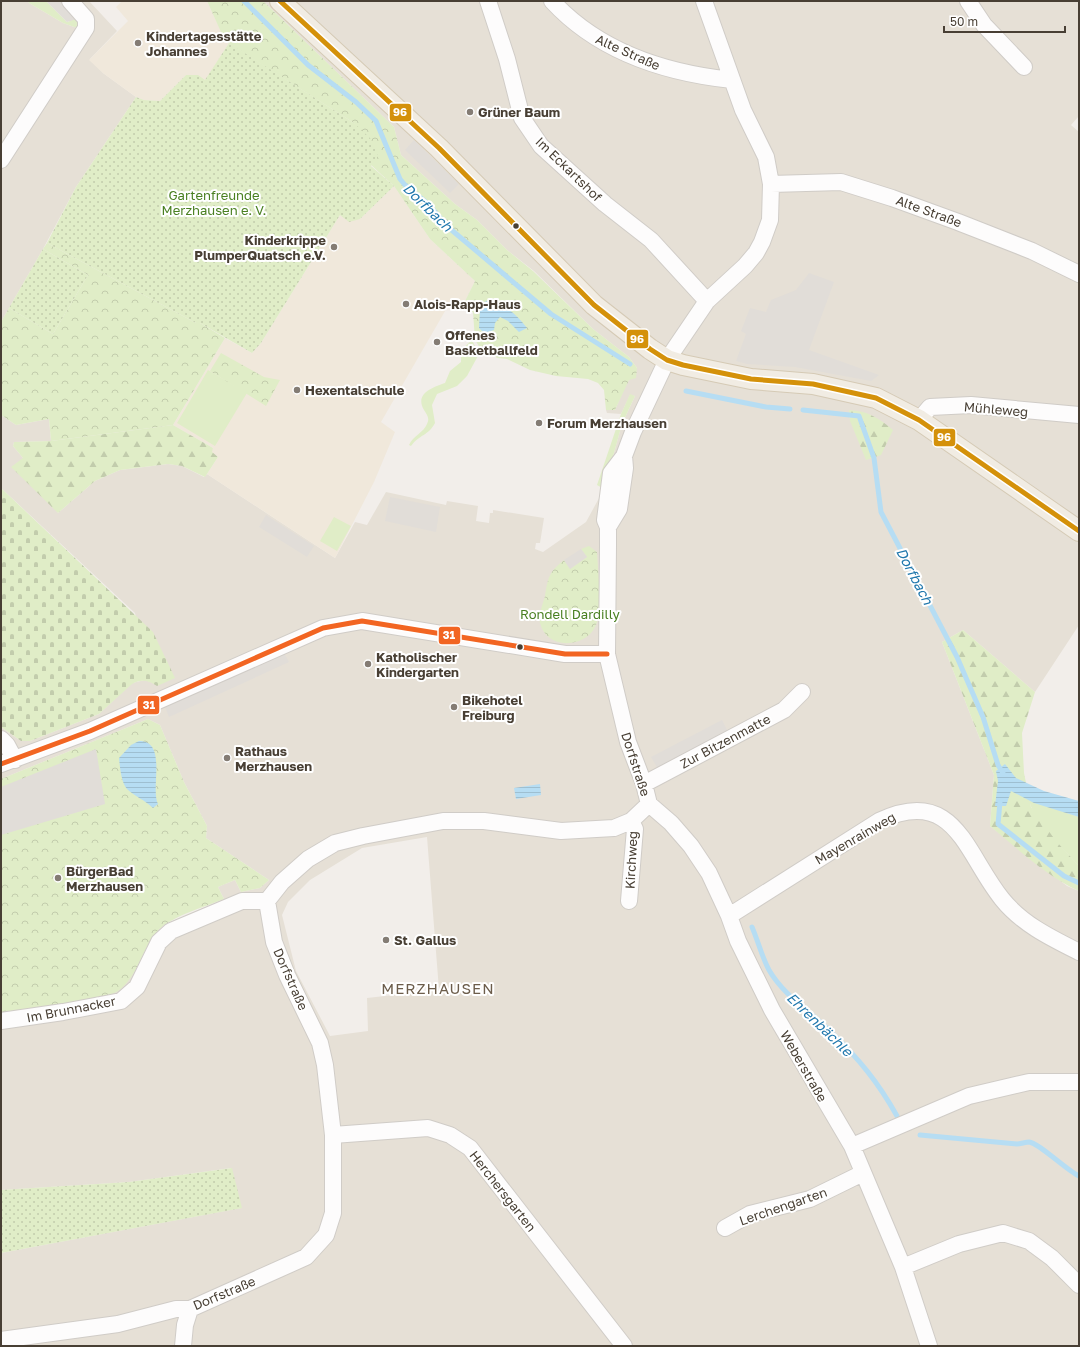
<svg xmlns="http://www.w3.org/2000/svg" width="1080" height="1347" viewBox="0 0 1080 1347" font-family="'Golos Text',sans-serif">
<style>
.residential{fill:#e6e0d6;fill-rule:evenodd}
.education{fill:#f0e8db}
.grass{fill:#e0edc7}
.forest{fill:url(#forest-firs)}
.cemetery{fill:url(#cemetery-stones)}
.park{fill:url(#park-crowns)}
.garden{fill:url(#garden-dots)}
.parking{fill:#e1ddd8}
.water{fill:url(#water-rules)}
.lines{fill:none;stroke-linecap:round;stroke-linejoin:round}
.stream{stroke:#b6ddf3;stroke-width:5}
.minor-casing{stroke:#d0ccc7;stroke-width:18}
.major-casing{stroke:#d5cab5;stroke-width:22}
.minor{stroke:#fdfcfc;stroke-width:16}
.major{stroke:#f1ece3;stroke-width:20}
.bus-1-casing{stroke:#fff;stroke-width:8}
.bus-2-casing{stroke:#fff;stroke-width:8}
.bus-1{stroke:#d4910a;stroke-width:5}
.bus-2{stroke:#f26522;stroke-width:5}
.poi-dot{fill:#847c74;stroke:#fff;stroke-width:1.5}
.bus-dot{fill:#483f34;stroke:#fff;stroke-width:1.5}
.labels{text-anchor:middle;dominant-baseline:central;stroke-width:4;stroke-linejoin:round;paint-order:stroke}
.poi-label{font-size:13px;font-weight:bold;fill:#483f34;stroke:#fff;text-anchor:start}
.street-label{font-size:13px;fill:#483f34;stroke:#fff}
.park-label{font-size:13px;fill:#4a8022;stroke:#fff}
.water-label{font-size:14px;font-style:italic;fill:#2178ad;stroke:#fff}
.quarter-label{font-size:15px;letter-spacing:1px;fill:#6c5d4b;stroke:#fff}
.line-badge{stroke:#fff;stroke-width:1.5}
.badge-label{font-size:11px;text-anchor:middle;font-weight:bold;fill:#fff}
</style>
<defs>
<pattern id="forest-firs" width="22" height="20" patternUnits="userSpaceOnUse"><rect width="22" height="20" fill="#e0edc7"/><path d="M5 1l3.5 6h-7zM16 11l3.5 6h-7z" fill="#c2ccac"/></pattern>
<pattern id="cemetery-stones" width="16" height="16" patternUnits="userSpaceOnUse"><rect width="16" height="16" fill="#e0edc7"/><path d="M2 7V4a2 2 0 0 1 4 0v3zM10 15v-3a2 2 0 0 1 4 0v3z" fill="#c2ccac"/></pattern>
<pattern id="park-crowns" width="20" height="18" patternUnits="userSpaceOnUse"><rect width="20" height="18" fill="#e0edc7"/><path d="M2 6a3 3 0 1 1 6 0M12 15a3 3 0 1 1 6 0" fill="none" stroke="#c2ccac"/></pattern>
<pattern id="garden-dots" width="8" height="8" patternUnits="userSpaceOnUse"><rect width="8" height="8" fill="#e0edc7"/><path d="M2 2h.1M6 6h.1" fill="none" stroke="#c2ccac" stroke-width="1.8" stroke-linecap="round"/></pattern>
<pattern id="water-rules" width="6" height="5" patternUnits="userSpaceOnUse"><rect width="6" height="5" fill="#b6ddf3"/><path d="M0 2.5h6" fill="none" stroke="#9ebfd1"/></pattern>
</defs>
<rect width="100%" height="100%" fill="#f2eeea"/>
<path class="residential" d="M1 1H28L29 3 63 23 77 28 46 1H89L117 31 90 59 103 73 136 97 76 187 43 249 1 322Z
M263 1H1079V116L1071 125 1079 132V625L1035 692 963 630 942 642 994 775 990 826 1067 886 1079 891V1346H1V1253L241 1208 231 1168 129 1182 1 1190V1014L133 974 156 932 168 923 224 899 218 887 235 880 241 892 260 888 269 880 206 838 207 826 184 782 160 725 148 719 1 779V727L21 741H30L99 714 132 683 145 680 151 682 135 613 1 488V415L16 425 49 419 51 441 14 442 13 446 23 458 58 513 95 481 120 470 168 464 182 466 204 477 207 474 335 558 355 522 367 525 386 492 446 505 447 501 478 506 476 521 489 523 490 513H493V510L544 518 540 543H536L535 549 543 552 586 522 604 489 622 424 635 396 630 395 621 414 607 413 606 410H615L626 384 637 368 629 357 593 329 534 271 507 250 477 220 455 204 401 155 394 127ZM427 837 439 990 367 998 368 1031 330 1036 296 971 282 915 288 902 310 880 362 848Z"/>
<path class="education" d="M122 1H207L225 40 229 43 205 81 186 75 160 101 144 100 136 97 103 73 89 60 128 21 116 7Z
M394 186 430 239 475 281 461 309 448 306 381 422 395 432 374 482 335 558 207 474 218 457 211 452 213 448 173 425 225 338 252 353 261 343 340 215 360 219Z"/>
<path class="grass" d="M28 1H46L67 22 79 18V26L77 28 63 23 29 3Z
M472 340 479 354 467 376 457 386 437 394 432 405 435 423C428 436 420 434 411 446L409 445C413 436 424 432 427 424 430 418 427 415 424 410 414 393 434 387 445 383L450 371 461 362V350Z
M208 370 247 393 215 446 177 423Z
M630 394 635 396 622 424 604 489 597 485 621 414Z
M334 517 351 526 337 551 320 541Z
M1029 800 1079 817V866C1064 849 1034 823 1029 800Z"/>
<path class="forest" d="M849 410C868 411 879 418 893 430L881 455 866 460 850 421Z
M173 425 213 448 212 452 218 457 205 477 182 466 168 464 120 470 95 481 58 513 11 467 23 458 13 446 14 442 51 441Z
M963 630 1035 692 1022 733 1024 773 1031 807 1056 841 1079 866V891C1046 876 1018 849 990 826L994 775 942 642Z"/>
<path class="cemetery" d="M1 488 153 632 175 678 157 686C148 680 141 679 132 684L99 714 30 741H21L1 727Z"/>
<path class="park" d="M207 1H263L394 127 401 155 455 204 477 220 507 250 533 271 593 329 629 357 637 368 636 378 629 380 615 410H606L604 390 598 383 588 379 556 376 530 370 507 359 497 358 487 349 482 351 475 340 473 312 461 309 475 281 430 239 394 186 371 165 354 123 225 41Z
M47 243 196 323H200L225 338 173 425 51 441 49 419 16 425 1 415V322L9 308 53 334 88 275 43 249Z
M221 353 264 377 280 380 266 406 210 371Z
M589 546 597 552C598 571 602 605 597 622 590 648 547 652 540 623 538 616 543 603 545 596 548 577 549 572 564 560L570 569 587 557 581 549Z
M148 719 160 725 184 782 207 826 206 838 269 880 260 888 241 892 235 880 218 887 224 899C205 907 168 917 156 933 142 950 137 978 118 991 99 1004 26 1010 1 1014V779Z"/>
<path class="garden" d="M229 43 354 123 370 138 378 156 371 166 394 186 360 219 349 222 340 215 261 343 252 353 200 323H196L47 243 76 187 136 97 144 100 160 101 186 75H198L205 80Z
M43 249 88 275 53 334 9 308Z
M232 1168 242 1208 1 1253V1190L129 1182Z"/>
<path class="parking" d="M46 1H63L79 18 67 22Z
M414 140 459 184 450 193 405 150Z
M809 273 834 282 809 350 879 375 871 381 795 367 747 364 736 361 746 334 741 331 750 308 766 312 771 300 796 290Z
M390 497 440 507 436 532 385 521Z
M266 515 314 546 307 557 259 527Z
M581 549 587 557 570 569 564 560Z
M284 653 289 662 169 717 165 707Z
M722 720 728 732 658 769 651 757Z
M96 749 105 804 1 835V787Z"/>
<path class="water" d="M486 301C505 303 516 314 527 328L519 332 508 321 500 317 495 323 494 330 484 333 479 328 480 309Z
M139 741C168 741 150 788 158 804L153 808C145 800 134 796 127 789 121 782 120 767 119 758L131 745Z
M1005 764 1016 778 1044 791 1079 801V817L1034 803 1011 791 1006 806H995L998 781 996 771Z
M540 784 541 795 516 799 514 788Z"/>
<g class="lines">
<path class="stream" d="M244 1 308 65 356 102 376 121 400 179 405 185 428 204 448 227 551 314 630 364
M686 391 766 407 790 409
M803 410 859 416 874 458 881 512 957 657 983 717 998 765 1003 773
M1000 802 998 824 1064 876 1079 883
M752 927C758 941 762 957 769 970 784 996 811 1012 831 1032 859 1059 878 1082 897 1116
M920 1135 1017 1144C1020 1144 1026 1142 1029 1142 1039 1143 1066 1170 1079 1176"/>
<defs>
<path id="minor" d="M488 1 507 59 522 118 541 146 605 204 651 240 707 301
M552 1C599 52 665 73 732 80
M968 1 984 25 1024 67
M1 160 86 28V19L70 1
M771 184 841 182 892 198 958 222 1032 251 1079 274
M919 420 930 407 971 405 1079 415
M608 527 619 509 625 468 624 456
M1 739 7 745 15 760
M1 764 90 731 323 628 362 621 565 654H607
M644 784 784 710 802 692
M649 804 644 784 628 742 607 654 608 545V527L605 520 611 473 624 456 633 432 667 360 707 301 745 266 756 253 762 242 770 220 771 184 766 157 743 110 704 1
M649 804 671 823 691 846 709 873 729 916 738 941 772 1010 852 1146 903 1267 929 1346
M629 901 635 829 631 821
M729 916 879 821C955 785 965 853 1002 899 1022 924 1051 938 1079 952
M1 1021 63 1012 121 1001 137 987 159 942 171 931 242 901H267
M333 1135 428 1128 450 1135 470 1148 624 1346
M852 1146 969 1096 1029 1082H1079
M725 1228 750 1214 810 1199 863 1173
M903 1267 959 1244 1003 1233 1029 1241 1052 1258 1079 1285
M1 1340 118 1324 176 1309H190L306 1257 326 1235 333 1213V1135L325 1065 320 1043 287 975 274 942 267 901 282 882 308 859 335 843 363 836 443 821H484L561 831 614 828 631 821 649 804
M183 1346 185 1325 190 1309"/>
<path id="major" d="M280 1 439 148 594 305 650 349 667 360 683 365 751 379 813 384 876 398 919 420 1079 531"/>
</defs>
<use href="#minor" class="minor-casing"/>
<use href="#major" class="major-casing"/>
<use href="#minor" class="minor"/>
<use href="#major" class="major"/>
<defs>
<path id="bus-1" d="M280 1 439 148 594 305 650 349 667 360 683 365 751 379 813 384 876 398 919 420 1079 531"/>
<path id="bus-2" d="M1 764 90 731 323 628 362 621 565 654H607"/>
</defs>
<use href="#bus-1" class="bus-1-casing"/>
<use href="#bus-2" class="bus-2-casing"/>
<use href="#bus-1" class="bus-1"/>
<use href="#bus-2" class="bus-2"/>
</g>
<g class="poi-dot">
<circle cx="138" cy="43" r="4"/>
<circle cx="470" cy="112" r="4"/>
<circle cx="334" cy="247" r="4"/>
<circle cx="406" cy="304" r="4"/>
<circle cx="437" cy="342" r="4"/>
<circle cx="297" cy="390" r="4"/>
<circle cx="539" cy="423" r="4"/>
<circle cx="368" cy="664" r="4"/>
<circle cx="454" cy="707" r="4"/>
<circle cx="227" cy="758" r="4"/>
<circle cx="58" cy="878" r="4"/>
<circle cx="386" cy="940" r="4"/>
</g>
<g class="bus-dot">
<circle cx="516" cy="226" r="3.5"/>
<circle cx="520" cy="647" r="3.5"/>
</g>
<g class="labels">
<g class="poi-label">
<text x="146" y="36">Kindertagesstätte<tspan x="146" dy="15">Johannes</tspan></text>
<text x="478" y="112">Grüner Baum</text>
<text x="326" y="240" text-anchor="end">Kinderkrippe<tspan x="326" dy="15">PlumperQuatsch e.V.</tspan></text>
<text x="414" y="304">Alois-Rapp-Haus</text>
<text x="445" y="335">Offenes<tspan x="445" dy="15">Basketballfeld</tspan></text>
<text x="305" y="390">Hexentalschule</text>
<text x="547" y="423">Forum Merzhausen</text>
<text x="376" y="657">Katholischer<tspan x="376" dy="15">Kindergarten</tspan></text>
<text x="462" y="700">Bikehotel<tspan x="462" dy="15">Freiburg</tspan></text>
<text x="235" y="751">Rathaus<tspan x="235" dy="15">Merzhausen</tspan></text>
<text x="66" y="871">BürgerBad<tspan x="66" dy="15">Merzhausen</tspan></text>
<text x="394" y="940">St. Gallus</text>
</g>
<g class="street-label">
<text transform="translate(628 52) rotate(24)">Alte Straße</text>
<text transform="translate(569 169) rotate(44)">Im Eckartshof</text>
<text transform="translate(929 211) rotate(20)">Alte Straße</text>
<text transform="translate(996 409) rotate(5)">Mühleweg</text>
<text transform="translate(725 741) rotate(-28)">Zur Bitzenmatte</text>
<text transform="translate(636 764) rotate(72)">Dorfstraße</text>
<text transform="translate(855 838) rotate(-30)">Mayenrainweg</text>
<text transform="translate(631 860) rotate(-87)">Kirchweg</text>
<text transform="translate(291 979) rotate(66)">Dorfstraße</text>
<text transform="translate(71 1009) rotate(-11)">Im Brunnacker</text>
<text transform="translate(804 1066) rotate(60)">Weberstraße</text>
<text transform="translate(503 1191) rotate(52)">Herchersgarten</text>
<text transform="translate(783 1206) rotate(-19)">Lerchengarten</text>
<text transform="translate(224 1293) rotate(-23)">Dorfstraße</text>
</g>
<g class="park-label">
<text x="214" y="195">Gartenfreunde<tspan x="214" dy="15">Merzhausen e. V.</tspan></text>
<text x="570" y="614">Rondell Dardilly</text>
</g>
<g class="water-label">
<text transform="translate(428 207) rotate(44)">Dorfbach</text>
<text transform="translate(915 576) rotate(62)">Dorfbach</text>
<text transform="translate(820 1024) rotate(44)">Ehrenbächle</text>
</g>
<g class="quarter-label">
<text x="438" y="988">MERZHAUSEN</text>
</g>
</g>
<g class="line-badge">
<rect x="389" y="103" width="23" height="19" rx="4" fill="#d4910a"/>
<rect x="626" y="329" width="23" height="20" rx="4" fill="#d4910a"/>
<rect x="933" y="428" width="23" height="19" rx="4" fill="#d4910a"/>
<rect x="438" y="626" width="23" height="19" rx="4" fill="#f26522"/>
<rect x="137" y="695" width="23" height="20" rx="4" fill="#f26522"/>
</g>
<g class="badge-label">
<text x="400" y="116">96</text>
<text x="637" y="343">96</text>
<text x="944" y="441">96</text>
<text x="449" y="639">31</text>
<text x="149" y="709">31</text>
</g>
<rect width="1080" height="1347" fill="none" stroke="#483f34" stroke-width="4"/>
<path d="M944 26v6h121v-6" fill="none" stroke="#483f34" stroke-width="2"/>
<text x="950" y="26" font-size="12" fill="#483f34" stroke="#ffffff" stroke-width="3" paint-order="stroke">50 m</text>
</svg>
